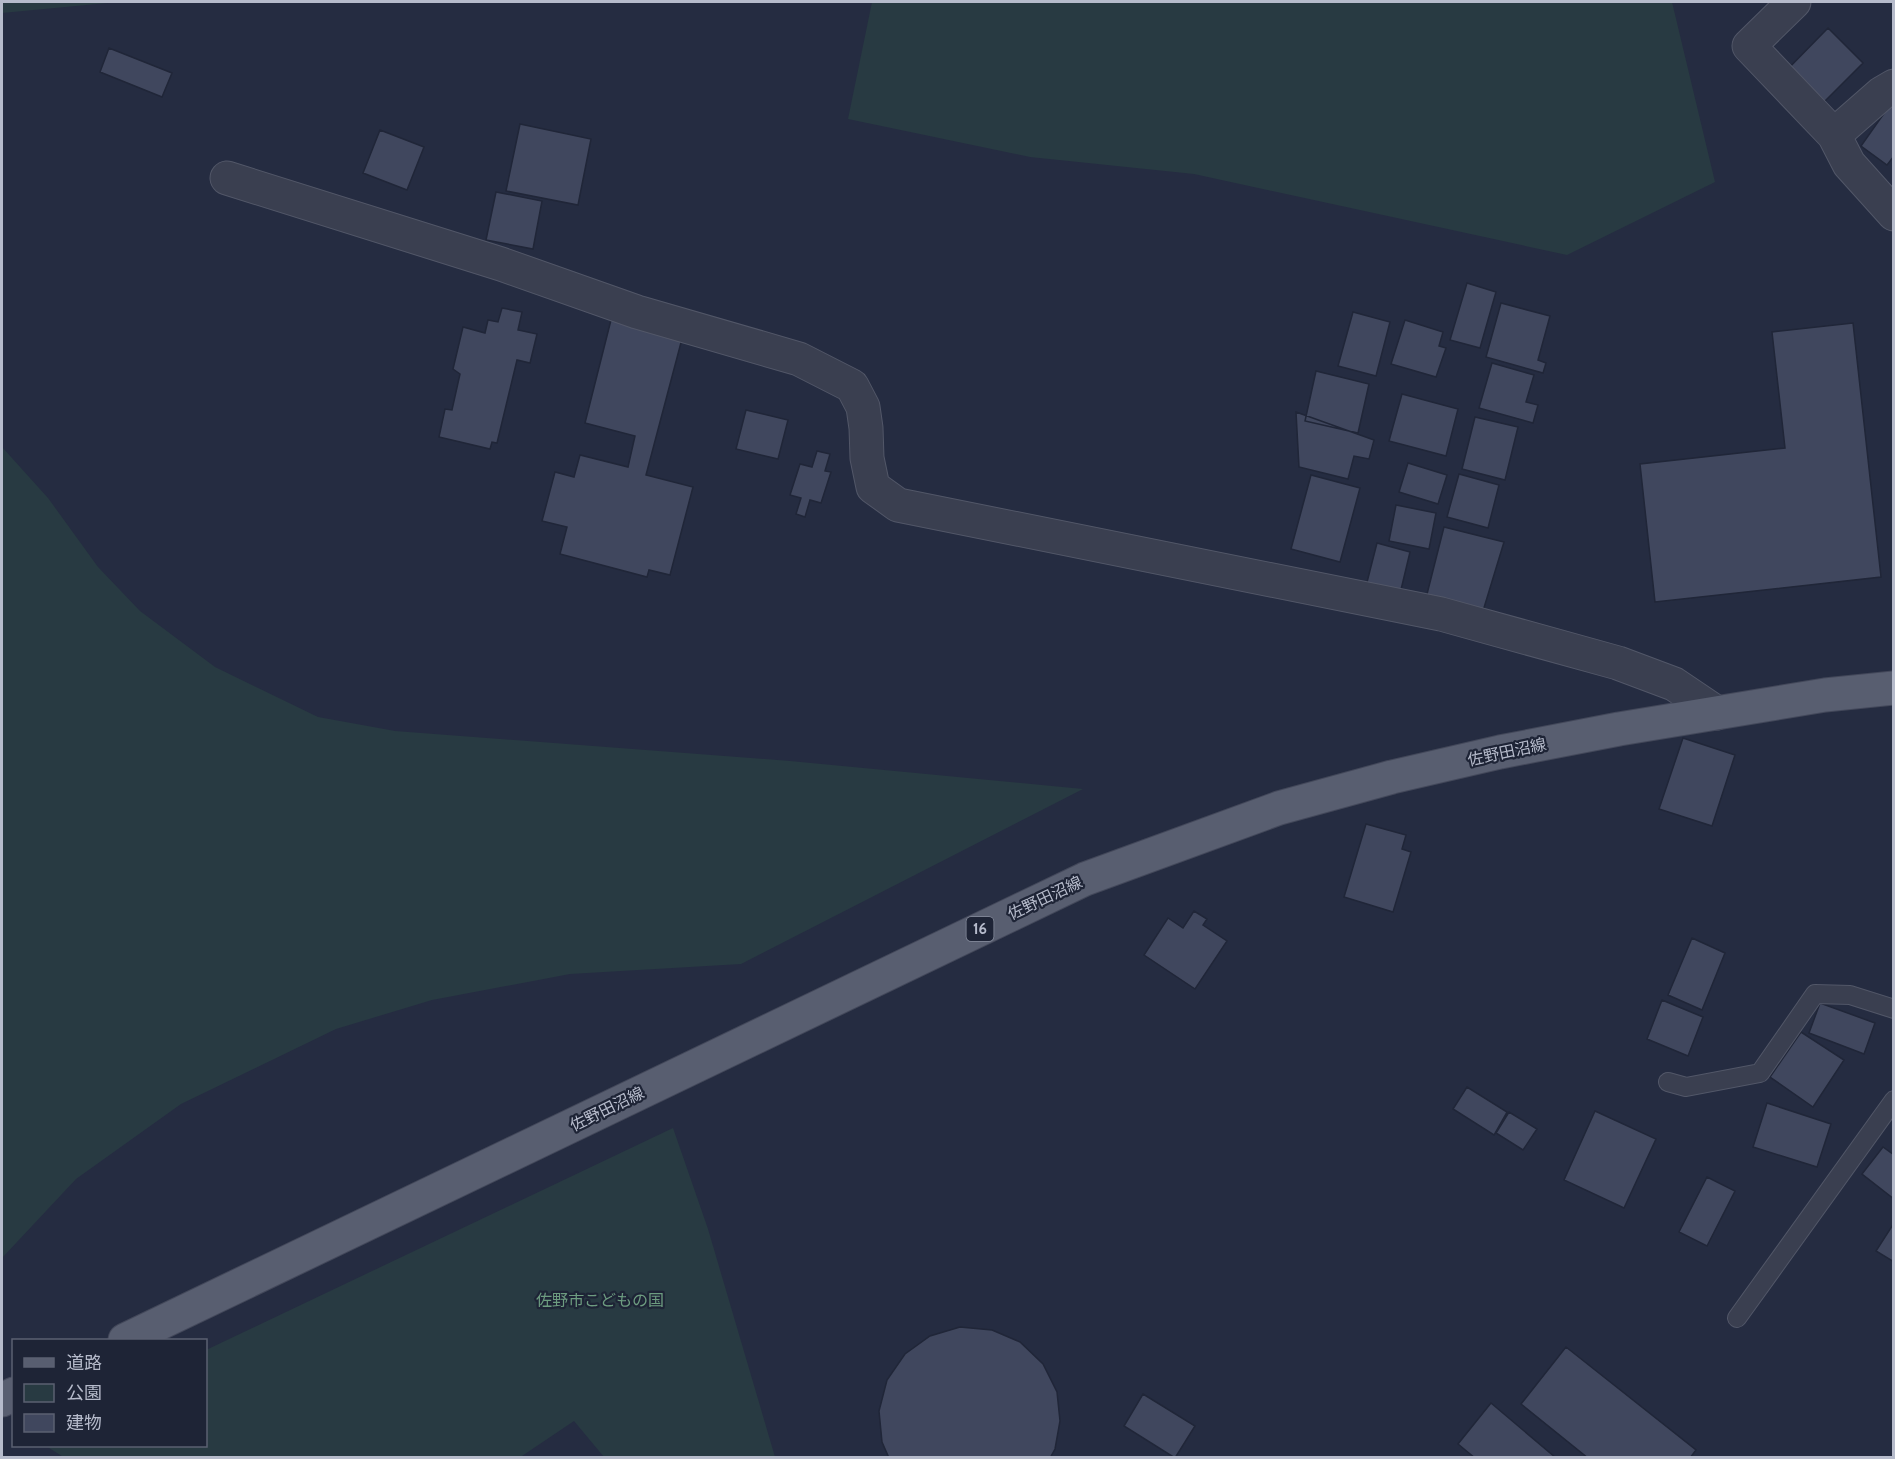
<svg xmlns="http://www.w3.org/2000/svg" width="1895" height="1459" viewBox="0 0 1895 1459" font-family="Cabin,'Noto Sans JP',sans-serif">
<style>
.green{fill:#283a42}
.building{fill:#40475e;stroke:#202638;stroke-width:1.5}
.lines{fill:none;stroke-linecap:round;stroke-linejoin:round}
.service-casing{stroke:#525768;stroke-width:20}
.minor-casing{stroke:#525768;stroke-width:35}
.primary-casing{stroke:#43485a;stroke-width:35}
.service{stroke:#3a3f50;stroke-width:18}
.minor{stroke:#3a3f50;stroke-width:33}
.primary{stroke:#585e70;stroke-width:33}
.labels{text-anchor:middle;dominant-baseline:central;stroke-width:4.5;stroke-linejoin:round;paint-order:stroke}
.shield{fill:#1e2436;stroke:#888e9e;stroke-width:1.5}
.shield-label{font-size:15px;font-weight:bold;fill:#b6bbcb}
.street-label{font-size:16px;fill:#b6bbcb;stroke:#1e2436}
.park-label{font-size:16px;fill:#6d9c80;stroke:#1e2436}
</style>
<rect width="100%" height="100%" fill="#252c41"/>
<path class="green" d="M2 2H118L2 13Z
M872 2H1672L1715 182 1567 255 1194 174 1030 157 848 119Z
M2 447 48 498 98 567 140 611 215 667 318 717 395 731 790 761 1083 789 741 964 570 974 432 1000 336 1029 181 1104 76 1179 2 1258Z
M673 1128 708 1229 775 1457H604L574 1421 519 1458H65L46 1446H206V1350Z"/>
<path class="building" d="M1828 28 1863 63 1815 111 1781 76Z
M109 48 172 73 162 97 100 72Z
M1892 102 1894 103V156L1887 165 1861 146Z
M520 124 591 139 578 205 506 191Z
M380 130 424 147 407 190 363 173Z
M496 192 542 201 533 249 486 240Z
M1467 283 1496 292 1480 348 1450 340Z
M1501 303 1550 316 1538 360 1546 363 1543 373 1486 357Z
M502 308 522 312 518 330 537 334 530 363 517 360 497 443 492 442 490 449 439 437 445 409 452 410 460 374 453 369 463 327 485 333 488 320 498 322Z
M1353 312 1390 322 1376 376 1338 366Z
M612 316 683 335 646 475 693 487 670 575 649 570 647 577 560 554 567 527 542 521 555 472 574 477 580 455 628 467 635 436 585 423Z
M1405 320 1443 332 1439 346 1446 348 1436 377 1391 364Z
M1853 323 1881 577 1655 602 1640 464 1785 448 1772 332Z
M1492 363 1534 375 1526 402 1538 405 1533 423 1479 408Z
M1316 371 1369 384 1358 433 1305 421Z
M1402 394 1458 409 1446 456 1389 441Z
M746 410 788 420 778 459 736 449Z
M1296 412 1374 440 1369 459 1354 456 1348 479 1299 467Z
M1475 417 1518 427 1505 480 1462 469Z
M817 451 830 454 825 471 831 472 821 503 810 500 805 517 796 514 801 498 790 495 800 464 812 467Z
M1408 463 1447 475 1438 504 1399 492Z
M1459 474 1499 485 1488 528 1447 517Z
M1311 475 1360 488 1340 562 1291 549Z
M1396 505 1436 513 1429 549 1389 541Z
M1444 527 1504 542 1483 611 1426 598Z
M1377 543 1410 552 1399 598 1365 590Z
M1683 738 1735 755 1712 826 1659 809Z
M1366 824 1406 835 1402 849 1411 852 1393 912 1344 897Z
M1194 911 1207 919 1203 925 1227 941 1195 989 1144 955 1168 918 1183 928Z
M1692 938 1725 953 1702 1010 1668 995Z
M1662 1000 1703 1017 1688 1056 1647 1039Z
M1820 1003 1875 1023 1864 1054 1809 1033Z
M1801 1032 1844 1060 1813 1107 1770 1077Z
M1467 1087 1507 1112 1494 1135 1453 1109Z
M1767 1103 1831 1124 1817 1167 1753 1147Z
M1595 1111 1656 1139 1624 1208 1564 1180Z
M1509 1112 1537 1129 1523 1150 1496 1133Z
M1883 1147 1894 1155V1199L1862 1174Z
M1707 1177 1735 1191 1707 1246 1679 1232Z
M1894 1223V1262L1876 1251Z
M960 1327 992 1330 1020 1342 1043 1364 1057 1392 1060 1421 1055 1449 1050 1458H889L882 1442 879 1411 887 1380 905 1354 930 1336Z
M1566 1347 1696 1450 1690 1458H1588L1521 1404Z
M1143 1394 1195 1426 1175 1458 1124 1426Z
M1491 1403 1556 1458H1475L1458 1444Z"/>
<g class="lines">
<defs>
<path id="service" d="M1668 1082 1686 1087 1760 1073 1815 994 1850 995 1894 1009
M1737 1318 1894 1100"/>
<path id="minor" d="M1794 2 1749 46 1834 135
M1894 86 1882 93 1834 135 1849 164 1894 214
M227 178 501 264 637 312 799 359 852 386 863 407 866 428 867 458 873 487 898 505 1441 614 1618 663 1674 684 1717 713"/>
<path id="primary" d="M125 1340 1085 879 1279 808 1392 777 1500 752 1619 729 1825 695 1894 688
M2 1400 14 1394"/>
</defs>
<use href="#service" class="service-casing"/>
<use href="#minor" class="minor-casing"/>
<use href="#primary" class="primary-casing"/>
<use href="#service" class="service"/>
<use href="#minor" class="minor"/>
<use href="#primary" class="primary"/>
</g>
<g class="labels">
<rect class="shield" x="966.5" y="917" width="27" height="24" rx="4.5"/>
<g class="shield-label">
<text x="980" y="929">16</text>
</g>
<g class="street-label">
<text transform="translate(1507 752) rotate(-12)">佐野田沼線</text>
<text transform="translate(1045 898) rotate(-25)">佐野田沼線</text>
<text transform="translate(607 1109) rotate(-26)">佐野田沼線</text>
</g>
<g class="park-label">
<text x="600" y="1300">佐野市こどもの国</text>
</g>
</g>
<rect width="1895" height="1459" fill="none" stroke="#b6bbcb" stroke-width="6"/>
<rect x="12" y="1339" width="195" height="108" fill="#1e2436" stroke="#5b6072" stroke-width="1.5"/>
<rect x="24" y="1358" width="30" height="9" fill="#585e70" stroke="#5b6072" stroke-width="1.5"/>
<text x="66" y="1369" font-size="18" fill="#b6bbcb">道路</text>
<rect x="24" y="1384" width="30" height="18" fill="#283a42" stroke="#5b6072" stroke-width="1.5"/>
<text x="66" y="1399" font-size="18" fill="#b6bbcb">公園</text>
<rect x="24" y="1414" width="30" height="18" fill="#40475e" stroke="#5b6072" stroke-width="1.5"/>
<text x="66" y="1429" font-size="18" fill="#b6bbcb">建物</text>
</svg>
